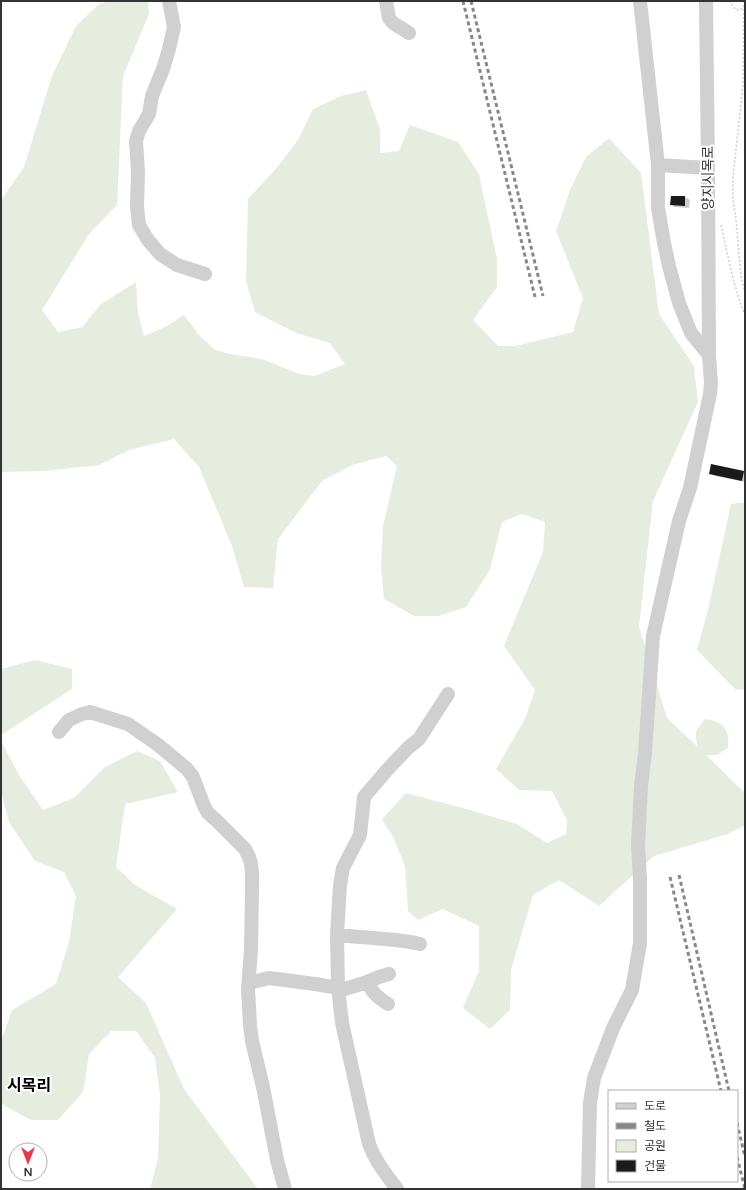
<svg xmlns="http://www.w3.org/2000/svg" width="746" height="1190" viewBox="0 0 746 1190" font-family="'Varela Round','Noto Sans KR',sans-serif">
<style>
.green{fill:#e6ecdf}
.shadow{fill:#0003}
.building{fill:#1a1a1a}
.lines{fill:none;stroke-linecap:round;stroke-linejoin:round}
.path{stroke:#cdcdcd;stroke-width:1.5;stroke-dasharray:2 2;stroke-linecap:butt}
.minor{stroke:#d0d0d0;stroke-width:14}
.rail{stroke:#888;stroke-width:3;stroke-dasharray:4 3;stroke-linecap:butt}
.labels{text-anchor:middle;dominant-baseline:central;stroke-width:4;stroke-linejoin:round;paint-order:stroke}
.street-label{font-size:14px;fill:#333;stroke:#fff}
.quarter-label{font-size:16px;font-weight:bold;fill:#000;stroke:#fff}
</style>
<rect width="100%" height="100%" fill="#fff"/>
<path class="green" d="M108 1H148L149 14 123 76 117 205 89 234 42 310 58 332 82 327 101 304 136 282 138 313 144 336 167 326 184 315 199 335 215 350 230 354 262 359 299 374 315 376 345 364 330 343 296 333 255 312 246 281 248 199 275 170 298 140 313 109 341 96 366 90 380 129V153L399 151 410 125 458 142 479 174 497 259V287L473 320 498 346H516L573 332 583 298 556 231 570 190 586 157 609 138 641 173 659 314 694 366 698 402 653 501 639 627 667 718 698 747C694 732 695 731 705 719 724 722 730 729 728 748L717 755H706L745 793V825L728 834 654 856 599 906 559 880 533 895 511 970 510 1010 490 1029 463 1008 479 971V926L443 909 418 920 408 911 405 866 394 839 382 819 406 793 470 810 517 824 547 843 566 834 567 820 552 791 519 790 496 769 525 719 535 690 504 646 543 552 545 522 522 514 502 522 490 570 466 607 439 616H414L384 599 381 567 383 526 397 466 386 456 352 465 322 481 278 539 273 588 244 587 232 546 199 467 174 439 129 450 99 465 46 471 1 472V200L24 167 52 76 76 26 98 5Z
M745 502V690L735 689 697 650 708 610 731 504Z
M35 660 72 669V689L1 735V669Z
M1 741 19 775 43 810 74 798 105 767 137 751 160 761 178 792 125 804 116 867 135 885 177 909 118 977 146 1003 184 1089 258 1189H150L158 1158 160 1095 155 1058 136 1031H111L89 1054 83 1092 58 1120H31L1 1104V1041L12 1010 56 984 69 942 76 896 64 872 35 861 9 822 1 792Z"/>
<path class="shadow" d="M672 197H685L690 200 689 208 675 207 671 205Z
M743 472 745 473V482L715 476 710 473Z"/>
<path class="building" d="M671 196H685V206L670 205Z
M711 464 744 471 742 481 709 474Z"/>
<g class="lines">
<path class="path" d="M729 1 736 10 741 9 745 5
M744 1 743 85 733 177V200L736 219 741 276 745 293
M721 225C728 255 733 286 745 315"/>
<path class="minor" d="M169 1 174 27 169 49 163 69 152 96 149 114 139 131 136 141 138 172 137 207 139 225 148 240 160 254 177 265 205 274
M386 1 389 18 393 23 409 33
M640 1 658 165V208L664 243 669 266 679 303 691 333 709 355
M658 165 708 168
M59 732 69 720 82 714 90 712 128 724 157 744 187 769 193 777 204 806 208 813 218 822 245 849 249 857 251 864 252 873V890L251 950 248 989 250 1025 252 1041 263 1087 277 1160 285 1189
M337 935C365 938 393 938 420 944
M367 982C373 993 377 997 388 1004
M249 983 269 978 315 984 345 989 367 982 379 977 389 974
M397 1189C386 1174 375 1161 369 1144L342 1023 338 987 337 935 340 885 343 868 360 835 364 797 387 770 408 748 419 739 448 694
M588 1189 590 1103 594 1078 613 1028 632 990 640 943V879L638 845 641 786 645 753 653 636 679 521 690 488 710 394 711 383 709 355 708 168 706 1"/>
<path class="rail" d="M463 1 535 297
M471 1 543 296
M679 875 729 1091
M670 877 721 1091
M737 1123 745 1157
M737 1157 745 1189"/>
</g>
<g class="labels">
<g class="street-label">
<text transform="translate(708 178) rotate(-90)">양지시목로</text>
</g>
<g class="quarter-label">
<text x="29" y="1086">시목리</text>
</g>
</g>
<rect width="746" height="1190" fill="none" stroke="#333333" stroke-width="4"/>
<rect x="608" y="1090" width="130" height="92" fill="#ffffff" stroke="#adadad"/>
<rect x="616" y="1103" width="20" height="6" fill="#d0d0d0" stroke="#adadad"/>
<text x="644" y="1110" font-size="12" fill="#333333">도로</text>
<rect x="616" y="1123" width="20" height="6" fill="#888888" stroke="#adadad"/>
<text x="644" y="1130" font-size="12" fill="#333333">철도</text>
<rect x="616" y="1140" width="20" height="12" fill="#e6ecdf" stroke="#adadad"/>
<text x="644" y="1150" font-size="12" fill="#333333">공원</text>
<rect x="616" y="1160" width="20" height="12" fill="#1a1a1a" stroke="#adadad"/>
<text x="644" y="1170" font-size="12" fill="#333333">건물</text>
<g transform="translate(28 1162) rotate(180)"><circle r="19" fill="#ffffff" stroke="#adadad"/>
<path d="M0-3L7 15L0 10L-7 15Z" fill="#e63946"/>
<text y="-6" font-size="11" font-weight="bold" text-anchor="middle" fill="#333333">N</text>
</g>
</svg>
